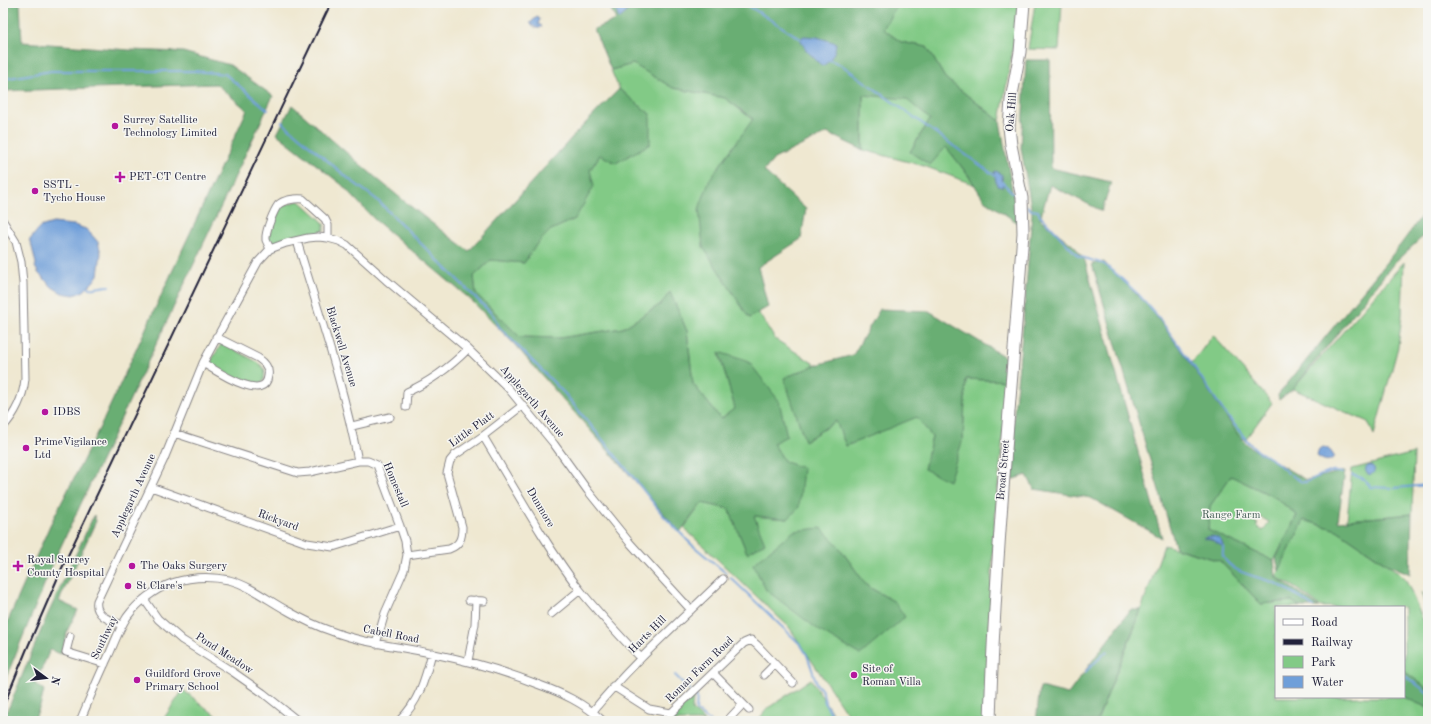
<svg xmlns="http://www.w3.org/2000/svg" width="1431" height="724" viewBox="0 0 1431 724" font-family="'Old Standard TT',serif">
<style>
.green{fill:#82ca86;stroke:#527660;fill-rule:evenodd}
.forest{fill:#69ae73;stroke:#466857}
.water{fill:#6f9fd9;stroke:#48608a}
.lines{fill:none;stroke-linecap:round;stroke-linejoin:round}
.stream{stroke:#6f9fd9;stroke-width:2}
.street-casing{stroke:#888586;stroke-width:9}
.secondary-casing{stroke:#888586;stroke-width:13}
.street{stroke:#fff;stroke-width:7}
.secondary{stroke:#fff;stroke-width:11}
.rail{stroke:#22223b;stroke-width:2}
.poi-dot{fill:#b5179e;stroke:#f6f6f2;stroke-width:1.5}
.labels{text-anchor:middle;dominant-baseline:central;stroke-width:3;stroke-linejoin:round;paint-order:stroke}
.street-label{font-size:11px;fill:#22223b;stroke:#f6f6f2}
.poi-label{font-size:11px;fill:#22223b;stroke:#f6f6f2;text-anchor:start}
.park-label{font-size:11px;fill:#445d55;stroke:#f6f6f2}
</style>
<rect width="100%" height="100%" fill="#f6f6f2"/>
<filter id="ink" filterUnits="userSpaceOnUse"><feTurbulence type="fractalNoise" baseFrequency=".025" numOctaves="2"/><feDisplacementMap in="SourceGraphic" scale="8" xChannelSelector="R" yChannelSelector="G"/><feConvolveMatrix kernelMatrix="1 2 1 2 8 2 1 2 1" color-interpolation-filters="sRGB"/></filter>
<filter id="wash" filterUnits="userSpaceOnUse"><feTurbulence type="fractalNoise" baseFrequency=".012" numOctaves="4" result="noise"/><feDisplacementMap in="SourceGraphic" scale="16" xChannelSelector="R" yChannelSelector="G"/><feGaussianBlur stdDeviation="0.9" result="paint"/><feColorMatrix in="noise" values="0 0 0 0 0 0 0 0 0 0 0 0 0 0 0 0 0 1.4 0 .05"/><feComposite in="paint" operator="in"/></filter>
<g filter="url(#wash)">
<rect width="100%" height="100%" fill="#efe8d1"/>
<path class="green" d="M898 3H1021L1000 121 945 78 927 47 901 42 883 29Z
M1035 3H1062L1059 50 1028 49Z
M633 64 673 88 725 98 753 120 710 179 749 318 758 312 775 339 816 365 785 378 805 441 836 421 846 446 917 416 932 437 924 469 963 439 966 379 1008 381 994 531 985 721H852L789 627 684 528 702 503 729 509 747 553 753 516 788 519 785 462 773 443 719 353 735 408 721 419 693 384 687 331 670 293 661 304 623 328 560 338 520 337 476 294 474 276 491 260 524 263 536 245 551 230 575 219 590 170 600 155 650 114 619 89 611 70ZM836 543 867 586 895 602 753 564Z
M863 95 906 98 930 119 910 152 946 146 975 185 924 166 863 150Z
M298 201 301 202 322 221 324 224V230L319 233 309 234 274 243 269 241V234L281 207 284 205Z
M1404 262 1402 315 1398 347 1374 435 1368 422 1293 389Z
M1213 335 1272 403 1245 440 1239 436 1191 364Z
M222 343 259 363 265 370 264 380 258 385H248L209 364Z
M1414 453 1412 514 1347 520 1352 469Z
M1231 476 1276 498 1297 515 1274 561 1208 530 1210 506ZM1257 515 1269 522 1263 531 1256 526 1258 524 1253 521Z
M1304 520 1337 530 1398 572 1406 580 1428 632V689L1404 671V607H1321L1293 586 1276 577Z
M1164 545 1220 561 1261 604 1292 601 1300 607H1276V697H1404L1428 708V721H1097L1136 624Z
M1421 592 1428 597V614Z
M811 679 837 721H757L768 708Z
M183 690 223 721H162Z
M693 697 692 710 705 721H665Z"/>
<path class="forest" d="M3 3H20L22 42 130 50 183 52 230 65 273 96 54 561 3 685V632L50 525 103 421 247 110 216 84 3 91Z
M608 3H898L883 29 901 42 927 47 945 78 1000 121 1018 223 984 200 969 176 946 147 930 165 910 152 930 119 906 99 863 95V150L827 133 774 159 764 171 806 209 801 239 758 267 768 307 749 318 703 247 699 209 710 179 753 119 725 98 673 88 633 64 611 70 594 29 616 20Z
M1026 60H1050L1051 168 1111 182 1102 211 1050 185 1040 219 1075 247 1085 261 1162 538 1091 498 1034 489 1027 475 1007 481 1023 325 1032 213 1021 148Z
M619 89 650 114V144L616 163 600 155 590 170 594 186 575 219 551 230 536 245 524 263 491 260 474 276 476 294 520 337 560 338 623 328 661 304 670 292 687 331 693 384 721 419 735 408 719 352 749 362 779 401 787 436 773 443 785 462 803 468 799 507 788 519 754 516 765 543 747 553 729 509 702 503 680 532 515 345 471 300 374 219 341 184 277 134 292 105C349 155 407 206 469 251L576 133Z
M1428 207V232L1395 262 1293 389 1279 400 1278 395 1401 244Z
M1104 262 1151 309 1191 364 1239 436 1250 447 1306 480 1345 471 1338 521 1412 514 1410 574 1387 564 1337 530 1304 520 1279 571 1276 558 1297 515 1276 498 1231 476 1210 506 1208 530 1274 561 1276 577 1319 607H1300L1292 601 1261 604 1220 561 1176 548 1092 264Z
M880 309 929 311 1010 360 1008 381 966 379 963 439 949 481 924 469 932 437 917 417 846 446 836 421 805 441 784 378 816 365 853 355Z
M94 515 96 521 59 601 78 610 68 629 61 654 50 650 35 684 44 690 41 703 34 721H3L47 616Z
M821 528 836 543 867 586 895 602 905 617 860 655 820 631 766 590 753 564 794 531Z
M1130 610H1141L1097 721H1036L1040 687 1068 694Z
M1404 671 1428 689V708L1404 697Z"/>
<path class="water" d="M613 3H627L630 7 625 14 619 19Z
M537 17 540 19 538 24 542 26 540 28H536L530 23Z
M804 36 817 37 836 43C836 51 830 63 822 66L806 50 801 41 802 37Z
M996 171 1002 175 1003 187 997 186 994 172Z
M53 223 74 225 86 229 90 233 98 242 101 253 98 275 93 282 84 291 74 295 62 293 52 287 39 274 35 267 36 264 31 243 29 241 40 227Z
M1322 447C1328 447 1331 451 1334 456 1330 464 1322 460 1317 456L1319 449Z
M1365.5 470a4.5 4.5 0 1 1 9 0a4.5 4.5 0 1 1-9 0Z
M1211 536C1217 536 1223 540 1223 547L1211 539 1203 538Z"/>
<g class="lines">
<path class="stream" d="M744 3 801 39
M830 60 843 66 998 178
M3 79 51 71H195L225 74 268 110
M282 122 349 179 376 199 487 309 493 315 499 327 565 394 633 477 662 514 691 544 726 573
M1002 182 1018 198
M1027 206 1031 210 1038 211 1040 215 1078 256 1104 264 1112 270 1139 295 1159 318 1190 361 1224 412 1249 443 1258 451 1276 462 1288 473
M88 286 90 288C97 289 103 286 109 286
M1291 475 1302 482H1306C1321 476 1327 469 1343 473
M1352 475 1362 478 1371 487 1391 488
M1395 488 1428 485
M1223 547C1224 550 1222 552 1223 556 1232 575 1260 576 1277 584 1290 590 1301 598 1313 607
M730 577 801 645 807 655 817 684 823 692 825 703 835 721
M1085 672 1107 651
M675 675 691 691
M1404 675 1428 693
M694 694 697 697 696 711 710 721"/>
</g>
</g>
<g filter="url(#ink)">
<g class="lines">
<defs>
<path id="street" d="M3 221 16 242 21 262 23 283 25 379C23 398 16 413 3 427
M297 241C319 314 344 386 358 461
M270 249 266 240V236C267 228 273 212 278 205 283 200 296 198 303 199L325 219 328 225V238
M203 363C215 370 265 404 268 376 270 368 264 362 258 358L216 337
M406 407 407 392C430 382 450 367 468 349
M352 426 390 417
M174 433 298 473 310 472 358 461H368L377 465 400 526 405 541 407 555 404 570 385 613 376 644
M483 436C514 487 544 543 580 590 599 614 620 636 641 658
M151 487 307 543 333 547 400 526
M407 555 449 549C460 545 462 538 462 527L447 473 450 461 455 455 483 436 523 405
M144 599 158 619 182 640 233 672 263 693 298 721
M469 600 484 601
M551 614 580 590
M122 625C112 621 94 616 97 601L164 459 203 363 258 262 270 249 286 243 308 238 318 237 328 238 339 241 347 245 386 280 468 349 508 388 554 444 588 491 630 543 691 610
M70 636 66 652 105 664
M468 661 475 624 476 600
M713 673 749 710
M764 675 775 664
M613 686 649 709 671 713 744 643 751 640 757 645 793 683
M593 711C632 663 679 622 723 579
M80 721C89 700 98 678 108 657 114 644 119 629 127 617 138 602 155 589 172 583 190 577 211 576 229 580 251 586 269 601 288 611 302 619 316 626 331 631 365 644 399 646 434 654 469 661 504 671 537 684 562 693 584 703 603 721
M399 721C419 702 425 679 432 653
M727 721 743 704"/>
<path id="secondary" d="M990 721C995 558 1011 396 1023 233L1022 198 1011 145 1009 127 1011 100 1020 52 1024 3"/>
</defs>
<use href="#street" class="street-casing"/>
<use href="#secondary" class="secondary-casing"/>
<use href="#street" class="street"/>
<use href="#secondary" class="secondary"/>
<path class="rail" d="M3 707 26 651 62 568 331 3"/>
</g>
</g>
<g class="poi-dot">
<circle cx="115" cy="126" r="4"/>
<path d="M118 171h4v4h4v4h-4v4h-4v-4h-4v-4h4z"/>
<circle cx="35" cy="191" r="4"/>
<circle cx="45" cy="412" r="4"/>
<circle cx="26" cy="448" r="4"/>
<path d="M16 560h4v4h4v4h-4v4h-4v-4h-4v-4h4z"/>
<circle cx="132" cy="566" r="4"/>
<circle cx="128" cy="586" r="4"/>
<circle cx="854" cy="675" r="4"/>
<circle cx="137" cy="680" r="4"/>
</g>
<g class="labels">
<g class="street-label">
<text transform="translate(1012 112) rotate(-85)">Oak Hill</text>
<text transform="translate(341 347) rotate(73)">Blackwell Avenue</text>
<text transform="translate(532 402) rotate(49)">Applegarth Avenue</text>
<text transform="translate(472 430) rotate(-36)">Little Platt</text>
<text transform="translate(1004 470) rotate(-85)">Broad Street</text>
<text transform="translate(395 485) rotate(67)">Homestall</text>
<text transform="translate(134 496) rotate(-65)">Applegarth Avenue</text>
<text transform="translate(540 508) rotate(59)">Dunmore</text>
<text transform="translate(278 521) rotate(20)">Rickyard</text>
<text transform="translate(391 635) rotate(11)">Cabell Road</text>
<text transform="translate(648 635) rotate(-45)">Harts Hill</text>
<text transform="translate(105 638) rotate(-64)">Southway</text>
<text transform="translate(224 654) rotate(33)">Pond Meadow</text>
<text transform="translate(700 670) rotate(-44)">Roman Farm Road</text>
</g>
<g class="poi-label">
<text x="123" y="120">Surrey Satellite<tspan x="123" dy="13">Technology Limited</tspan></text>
<text x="129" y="177">PET-CT Centre</text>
<text x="43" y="185">SSTL -<tspan x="43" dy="13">Tycho House</tspan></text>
<text x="53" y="412">IDBS</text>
<text x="34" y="442">PrimeVigilance<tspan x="34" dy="13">Ltd</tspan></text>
<text x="27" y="560">Royal Surrey<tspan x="27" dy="13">County Hospital</tspan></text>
<text x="140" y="566">The Oaks Surgery</text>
<text x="136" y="586">St Clare's</text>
<text x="862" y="669">Site of<tspan x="862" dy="13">Roman Villa</tspan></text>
<text x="145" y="674">Guildford Grove<tspan x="145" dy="13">Primary School</tspan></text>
</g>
<g class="park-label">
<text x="1231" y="515">Range Farm</text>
</g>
</g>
<rect width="1431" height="724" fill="none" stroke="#f6f6f2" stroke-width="16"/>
<rect x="1275" y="606" width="130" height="92" fill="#f6f6f2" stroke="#a1a1a9"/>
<rect x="1283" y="619" width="20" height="6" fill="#ffffff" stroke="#a1a1a9"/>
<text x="1311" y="626" font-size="12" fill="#22223b">Road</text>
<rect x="1283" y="639" width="20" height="6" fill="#22223b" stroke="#a1a1a9"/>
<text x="1311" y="646" font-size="12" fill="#22223b">Railway</text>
<rect x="1283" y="656" width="20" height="12" fill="#82ca86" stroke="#a1a1a9"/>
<text x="1311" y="666" font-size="12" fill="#22223b">Park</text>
<rect x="1283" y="676" width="20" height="12" fill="#6f9fd9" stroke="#a1a1a9"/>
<text x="1311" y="686" font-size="12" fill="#22223b">Water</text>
<g transform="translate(46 678) rotate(105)" stroke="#f6f6f2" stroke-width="3" paint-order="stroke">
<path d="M0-3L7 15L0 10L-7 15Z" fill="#22223b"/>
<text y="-6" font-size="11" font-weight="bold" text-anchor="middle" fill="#22223b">N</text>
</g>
</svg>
